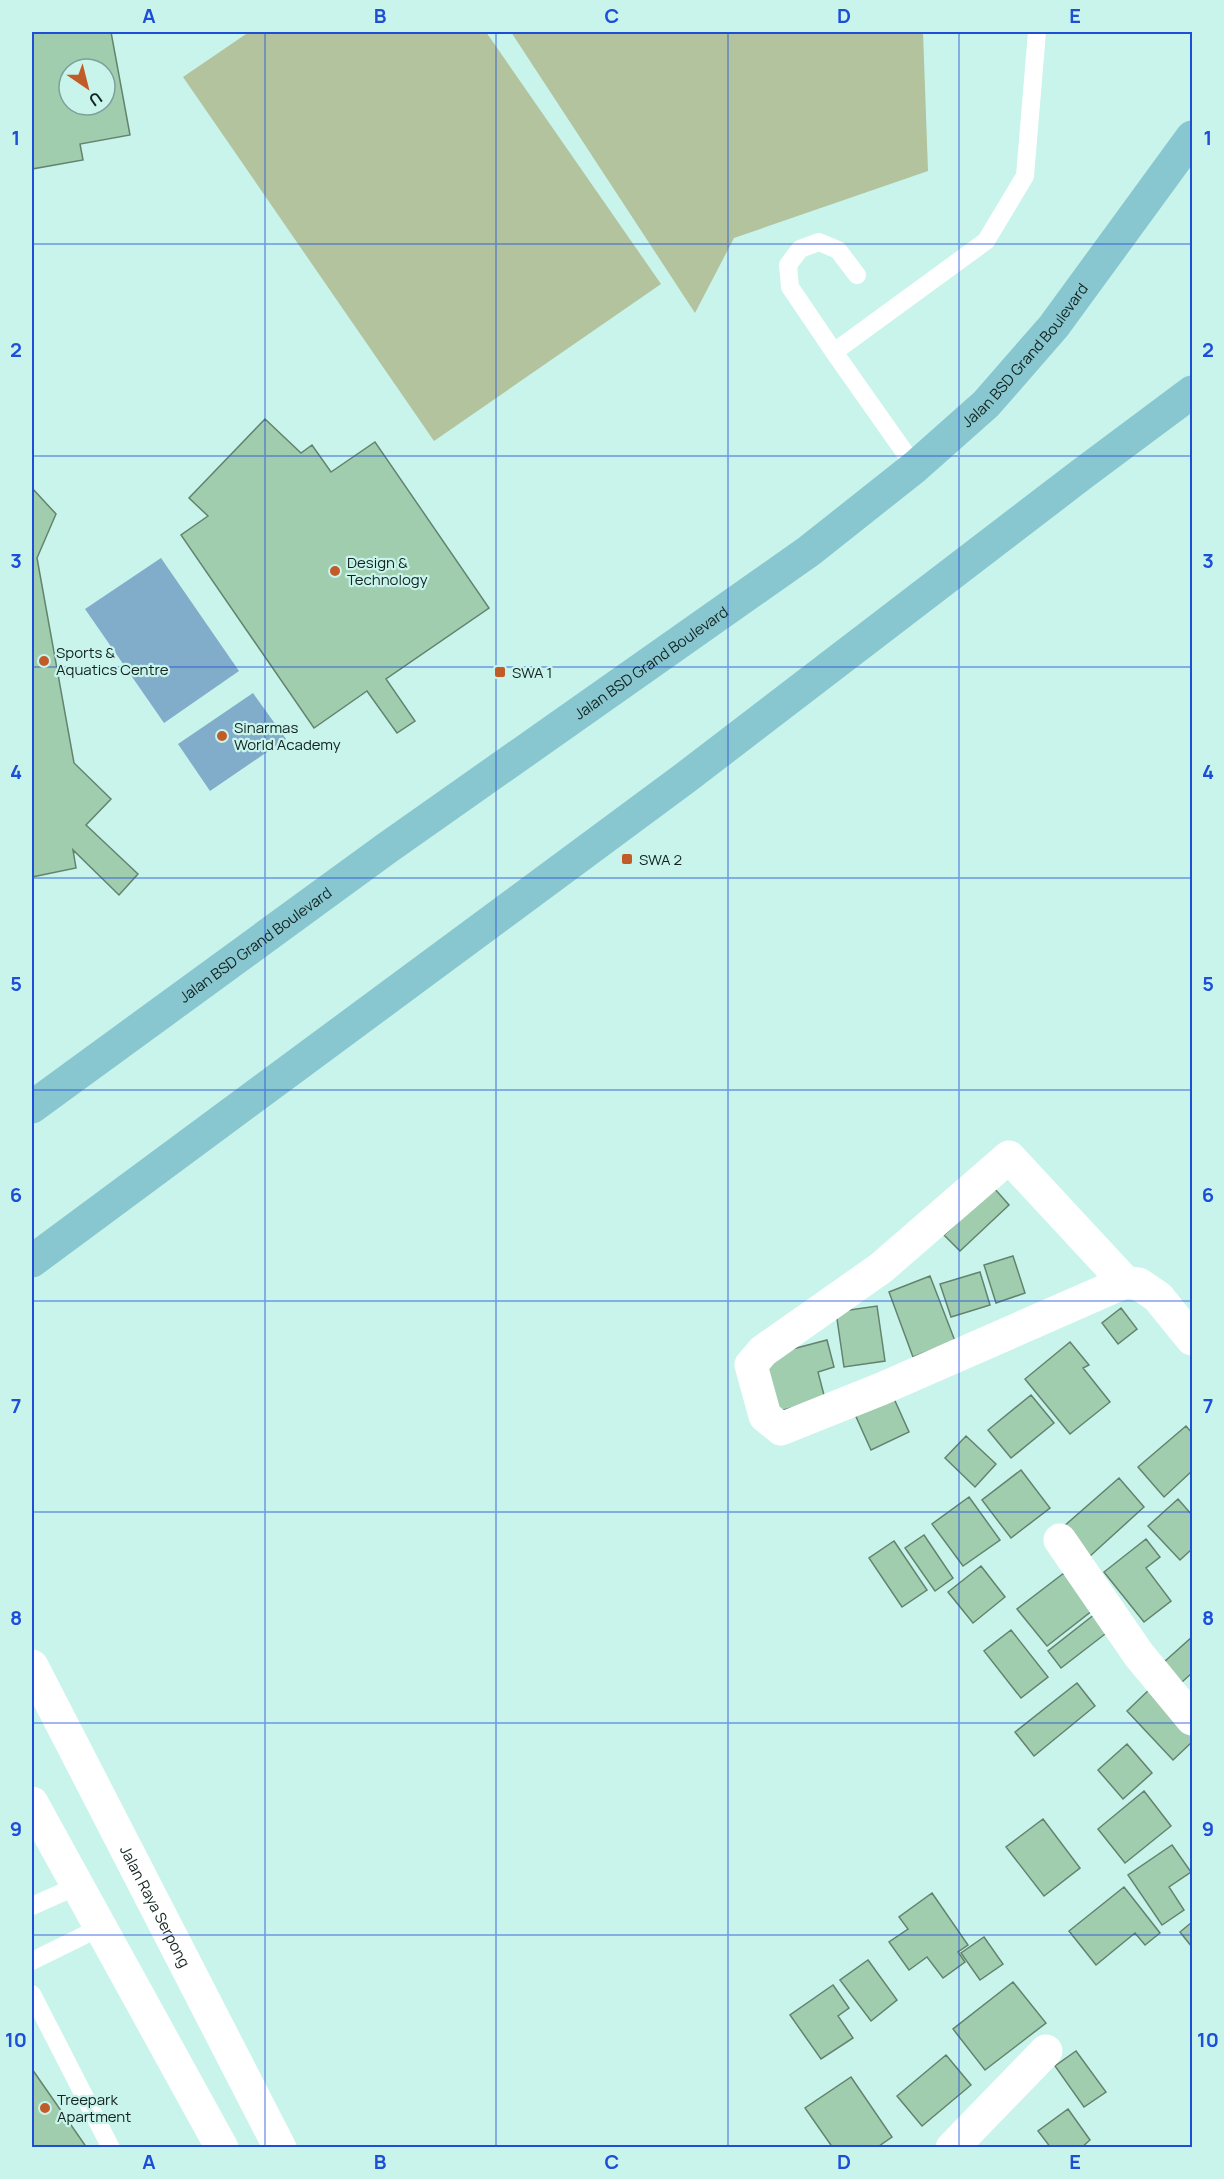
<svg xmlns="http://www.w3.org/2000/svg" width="1224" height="2179" viewBox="0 0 1224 2179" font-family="Manrope,sans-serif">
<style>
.green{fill:#b2c39d}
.water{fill:#81adca}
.building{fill:#a1cdaf;stroke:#64836e;stroke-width:1.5;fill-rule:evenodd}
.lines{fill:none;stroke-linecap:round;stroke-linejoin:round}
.service{stroke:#fff;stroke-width:18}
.minor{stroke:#fff;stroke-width:33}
.secondary{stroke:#fff;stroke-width:33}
.primary{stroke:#89c7d0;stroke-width:33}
.grid{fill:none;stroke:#1d4ed8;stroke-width:1.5;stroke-opacity:0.55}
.poi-dot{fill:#c15c28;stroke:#c8f4ec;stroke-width:2}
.labels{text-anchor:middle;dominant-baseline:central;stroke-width:4.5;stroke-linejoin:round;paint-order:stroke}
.street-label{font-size:15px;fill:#122320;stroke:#c8f4ec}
.poi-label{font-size:15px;fill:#122320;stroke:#c8f4ec;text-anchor:start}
.neatline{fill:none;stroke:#1d4ed8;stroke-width:2}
.grid-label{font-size:20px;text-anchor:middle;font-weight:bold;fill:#1d4ed8}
</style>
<rect width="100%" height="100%" fill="#c8f4ec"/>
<path class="green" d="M249 32H486L661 284 434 441 183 77Z
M511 32H923L928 171 734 238 695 313Z"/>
<path class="water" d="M161 558 239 671 164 723 85 609Z
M253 693 286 739 210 791 178 744Z"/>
<path class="building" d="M32 32H111L130 135 80 144 83 160 32 169ZM69 69H105V105H69Z
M265 419 301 453 312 445 331 472 375 442 489 608 386 679 415 721 397 733 367 691 314 728 181 535 208 516 189 498Z
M32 488 56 514 37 558 74 763 111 799 86 825 138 874 119 895 73 850 76 868 32 877Z
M994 1188 1009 1205 960 1251 944 1235Z
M1013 1256 1025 1293 996 1303 984 1265Z
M980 1272 990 1305 951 1317 940 1284Z
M930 1276 955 1341 913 1357 889 1292Z
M877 1306 885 1361 844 1367 836 1312Z
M1121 1308 1137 1329 1118 1344 1102 1323Z
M827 1340 834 1367 818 1372 825 1399 776 1412 762 1357Z
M1070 1342 1089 1365 1083 1368 1110 1402 1070 1434 1025 1379Z
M891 1392 909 1432 871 1450 853 1410Z
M1031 1395 1054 1423 1011 1458 988 1430Z
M1186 1426 1192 1433V1471L1164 1497 1138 1467Z
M966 1436 996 1464 975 1487 945 1458Z
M1021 1470 1050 1508 1011 1538 982 1500Z
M1119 1478 1144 1507 1089 1557 1063 1527Z
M969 1497 1000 1540 963 1566 932 1524Z
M1178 1499 1192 1515V1549L1180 1560 1148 1526Z
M924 1535 953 1578 935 1591 905 1548Z
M1146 1539 1160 1557 1146 1568 1171 1601 1144 1622 1104 1572Z
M894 1541 927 1590 902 1607 869 1558Z
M981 1566 1005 1597 973 1623 948 1592Z
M1064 1573 1093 1610 1047 1646 1017 1609Z
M1095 1614 1109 1631 1061 1668 1048 1651Z
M1011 1630 1048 1677 1021 1698 984 1651Z
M1192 1637V1673L1182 1682 1164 1662Z
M1077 1683 1095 1706 1034 1756 1015 1732Z
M1154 1685 1192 1726V1742L1173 1760 1127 1711Z
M1127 1744 1152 1773 1123 1799 1098 1770Z
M1144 1791 1171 1826 1125 1863 1098 1829Z
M1043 1819 1080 1868 1044 1896 1006 1847Z
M1172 1845 1191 1872 1169 1887 1184 1910 1162 1925 1128 1875Z
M1124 1887 1160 1933 1145 1945 1135 1933 1096 1965 1069 1931Z
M932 1893 968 1945 958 1952 965 1962 943 1978 927 1957 909 1970 889 1942 908 1929 899 1917Z
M1192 1922V1947L1180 1932Z
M984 1937 1003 1964 980 1980 961 1953Z
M868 1960 897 2000 871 2021 840 1980Z
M1013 1982 1046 2023 985 2070 953 2029Z
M833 1985 849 2008 838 2016 853 2038 821 2059 790 2015Z
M1076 2051 1106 2092 1084 2107 1055 2066Z
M946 2055 971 2085 922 2126 897 2096Z
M32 2069 87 2148H32Z
M851 2077 892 2137 876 2148H833L805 2108Z
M1068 2109 1090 2140 1081 2148H1051L1038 2131Z"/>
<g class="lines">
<path class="service" d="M834 352 790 287 788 265 800 249 819 242 838 250 857 275
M915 467 834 352 986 241 1025 176 1037 32
M32 1906 77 1886
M32 1961 99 1928
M32 1994 111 2148"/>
<path class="minor" d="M1125 1282 1009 1157 881 1268 763 1351 751 1365 765 1416 781 1429 881 1389 1125 1282 1139 1284 1158 1297 1192 1339
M1060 1540 1139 1655 1192 1719
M952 2148 1046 2051"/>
<g class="secondary">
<path id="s1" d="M32 1666 280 2148"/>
<path d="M32 1803 222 2148"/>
</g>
<g class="primary">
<path id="s2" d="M32 1107 387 848 809 551 915 467 986 404 1054 326 1192 137"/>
<path d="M32 1261 685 778 1082 474 1192 392"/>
</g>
</g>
<path class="grid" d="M265 32V2148M496 32V2148M728 32V2148M959 32V2148M32 244H1192M32 456H1192M32 667H1192M32 878H1192M32 1090H1192M32 1301H1192M32 1512H1192M32 1723H1192M32 1935H1192"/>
<g class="poi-dot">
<circle cx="335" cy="571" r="6"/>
<circle cx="44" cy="661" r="6"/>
<rect x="494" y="666" width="12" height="12" rx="3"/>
<circle cx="222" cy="736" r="6"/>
<rect x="621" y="853" width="12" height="12" rx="3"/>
<circle cx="45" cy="2108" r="6"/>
</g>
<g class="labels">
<g class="street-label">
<text stroke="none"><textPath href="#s2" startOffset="1248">Jalan BSD Grand Boulevard</textPath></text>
<text stroke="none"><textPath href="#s2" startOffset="762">Jalan BSD Grand Boulevard</textPath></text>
<text stroke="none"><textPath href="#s2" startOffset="276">Jalan BSD Grand Boulevard</textPath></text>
<text stroke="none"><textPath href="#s1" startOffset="270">Jalan Raya Serpong</textPath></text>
</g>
<g class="poi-label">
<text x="347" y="562">Design &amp;<tspan x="347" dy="17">Technology</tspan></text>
<text x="56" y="652">Sports &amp;<tspan x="56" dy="17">Aquatics Centre</tspan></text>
<text x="512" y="672">SWA 1</text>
<text x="234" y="727">Sinarmas<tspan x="234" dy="17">World Academy</tspan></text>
<text x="639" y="859">SWA 2</text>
<text x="57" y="2099">Treepark<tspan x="57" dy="17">Apartment</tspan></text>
</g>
</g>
<rect width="1224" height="2179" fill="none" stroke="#c8f4ec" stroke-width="66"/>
<g transform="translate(87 87) rotate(145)"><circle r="28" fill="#c8f4ec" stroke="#7fa09a" stroke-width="1.5"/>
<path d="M0-4.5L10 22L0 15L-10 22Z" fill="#c15c28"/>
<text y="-9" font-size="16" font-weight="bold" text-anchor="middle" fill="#122320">U</text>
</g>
<rect x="33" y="33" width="1158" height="2113" class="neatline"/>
<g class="grid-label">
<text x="149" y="23">A</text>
<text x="380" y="23">B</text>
<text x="612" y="23">C</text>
<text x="844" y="23">D</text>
<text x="1075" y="23">E</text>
<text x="16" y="145">1</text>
<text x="1208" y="145">1</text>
<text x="16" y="357">2</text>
<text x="1208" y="357">2</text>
<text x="16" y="568">3</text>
<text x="1208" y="568">3</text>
<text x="16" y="779">4</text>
<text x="1208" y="779">4</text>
<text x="16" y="991">5</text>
<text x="1208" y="991">5</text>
<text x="16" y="1202">6</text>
<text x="1208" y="1202">6</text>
<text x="16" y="1413">7</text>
<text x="1208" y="1413">7</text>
<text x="16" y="1625">8</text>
<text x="1208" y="1625">8</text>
<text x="16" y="1836">9</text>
<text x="1208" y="1836">9</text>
<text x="16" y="2047">10</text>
<text x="1208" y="2047">10</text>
<text x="149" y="2169">A</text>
<text x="380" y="2169">B</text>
<text x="612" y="2169">C</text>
<text x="844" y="2169">D</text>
<text x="1075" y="2169">E</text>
</g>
</svg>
